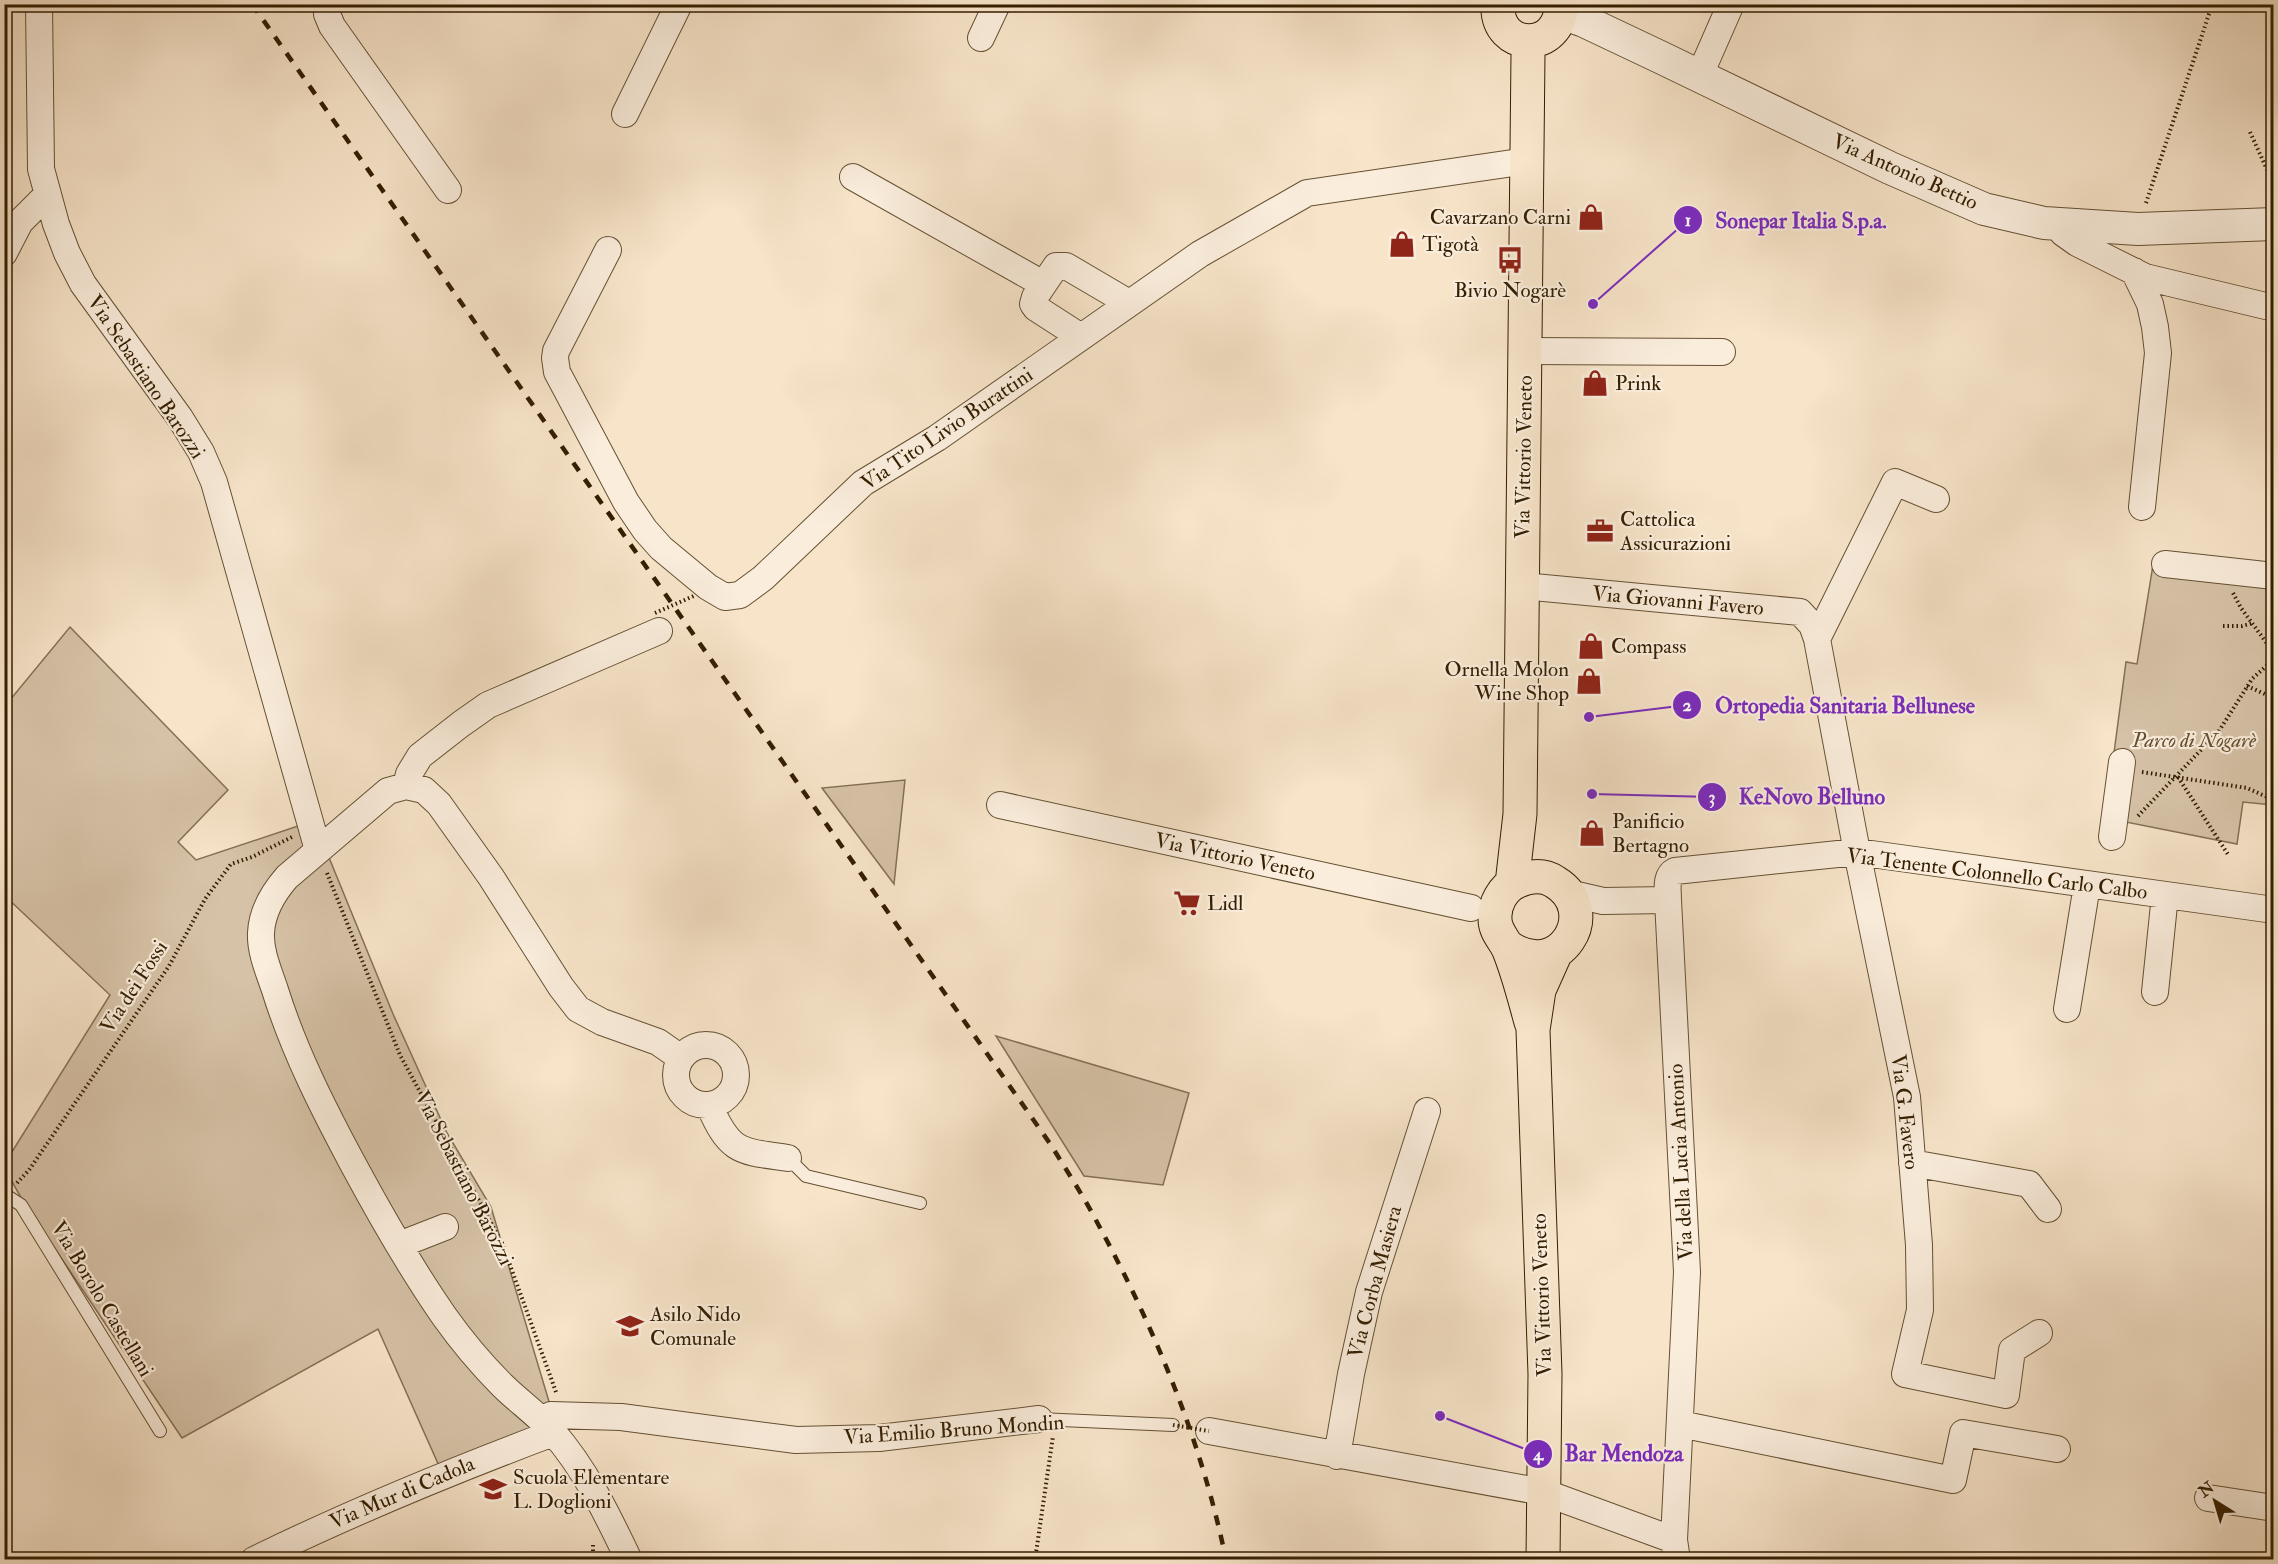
<svg xmlns="http://www.w3.org/2000/svg" width="2278" height="1564" viewBox="0 0 2278 1564" font-family="'IM FELL Double Pica',serif">
<style>
.green{fill:#d6c2a7;stroke:#857054;stroke-width:1.5}
.lines{fill:none;stroke-linecap:round;stroke-linejoin:round}
.service-casing{stroke:#655032;stroke-width:14}
.minor-casing{stroke:#655032;stroke-width:28}
.tertiary-casing{stroke:#655032;stroke-width:34}
.primary-casing{stroke:#341e00;stroke-width:35}
.path{stroke:#341e00;stroke-width:4;stroke-dasharray:1.5 3;stroke-linecap:butt}
.service{stroke:#faeddc;stroke-width:12}
.minor{stroke:#faeddc;stroke-width:26}
.tertiary{stroke:#faeddc;stroke-width:32}
.primary{stroke:#f7e4c9;stroke-width:33}
.rail{stroke:#341e00;stroke-width:4.5;stroke-dasharray:10 10;stroke-linecap:butt}
.path-bridge{stroke:#341e00;stroke-width:4;stroke-dasharray:1.5 3;stroke-linecap:butt}
.labels{text-anchor:middle;dominant-baseline:central;stroke-width:4.5;stroke-linejoin:round;paint-order:stroke}
.street-label{font-size:21px;fill:#341e00;stroke:#faeddc}
.poi-label{font-size:21px;fill:#341e00;stroke:#faeddc;text-anchor:start}
.park-label{font-size:21px;font-style:italic;fill:#654f32;stroke:#faeddc}
.leader{fill:none;stroke:#7b2cbf;stroke-width:2}
.callout-dot{fill:#7b2cbf;stroke:#faeddc;stroke-width:2}
.mark-label{font-size:18px;text-anchor:middle;font-weight:bold;fill:#fff}
.callout-label{font-size:22px;text-anchor:middle;font-weight:bold;fill:#7b2cbf;stroke:#faeddc;stroke-width:4.5;stroke-linejoin:round;paint-order:stroke}
</style>
<rect width="100%" height="100%" fill="#f7e4c9"/>
<filter id="stains"><feTurbulence type="fractalNoise" baseFrequency=".00333" numOctaves="4"/><feColorMatrix values="0 0 0 0 .2 0 0 0 0 .09 0 0 0 0 .02 0 0 0 .5 -.17"/></filter>
<radialGradient id="worn" r=".72"><stop offset=".6" stop-color="#630" stop-opacity="0"/><stop offset="1" stop-color="#630" stop-opacity=".3"/></radialGradient>
<path class="green" d="M2153 565 2273 576V805L2243 802 2237 844 2106 818 2105 821 2126 662 2137 664Z
M70 627 228 790 178 842 196 860 316 820 321 838 393 1014 447 1133 491 1207 556 1425 440 1468 378 1329 182 1438 23 1201 5 1169V1163L110 995 5 896V706Z
M905 780 894 884 822 788Z
M996 1036 1189 1093 1163 1185 1084 1176Z"/>
<g class="lines">
<defs>
<path id="service" d="M788 1158 806 1176 920 1203
M4 1194 21 1205 160 1431
M1039 1419 1173 1425"/>
<path id="minor" d="M39 4 41 169 56 224 67 253 83 284 180 418 201 452 214 482 318 850
M328 4 327 14 332 26 448 190
M981 38 997 4
M1699 77 1731 4
M625 114 679 4
M853 177 1043 284
M2061 224 2063 233 2077 243 2145 277 2274 308
M608 250 556 351 555 358 557 372 626 502 645 530 661 548 708 587 725 597 740 595 763 578 863 483 937 438 1200 254 1307 193 1526 161
M4 253 20 222 47 195
M2134 271 2150 304 2155 327 2158 353 2142 507
M1081 337 1036 308 1033 304 1035 297 1056 266H1066L1129 303
M1525 351 1722 352
M2165 564 2274 576
M1523 586 1800 612 1812 625 1817 639 1857 852 1907 1097 1919 1245 1920 1310 1905 1374 2006 1395 2012 1350 2039 1333
M1817 639 1895 482 1936 499
M406 786 409 774 420 756 461 724 488 705 659 631
M1000 805 1471 908
M2112 837 2122 762
M1568 893 1603 901 1668 900C1668 890 1665 876 1675 871L1857 852 2274 910
M1668 900 1687 1272 1674 1540 1677 1560
M2155 992 2165 895
M2067 1009 2087 885
M676 1075a30 30 0 1 1 60 0a30 30 0 1 1-60 0Z
M709 1105C730 1153 739 1151 788 1158
M1912 1163 2029 1184 2048 1209
M399 1245 445 1227
M543 1422 551 1415 621 1417 796 1440 879 1438 1039 1419
M1680 1424 1953 1480 1963 1433 2057 1449
M1209 1431 1543 1492 1674 1540
M1337 1456 1351 1374 1369 1292 1427 1111
M2208 1498 2274 1508
M254 1560C352 1512 452 1471 553 1433
M629 1560C608 1516 585 1468 552 1431 537 1414 518 1401 502 1385 481 1364 461 1340 444 1316 410 1267 381 1216 353 1164 323 1108 294 1051 275 990 269 972 260 952 261 933 262 911 273 893 287 877L388 791 406 786 424 790 439 804 491 877 561 987 578 1009 602 1022 658 1042 681 1058"/>
<path id="tertiary" d="M1561 13 1584 21 1660 57 1890 168 1984 209 2044 223 2138 229 2274 224"/>
<path id="primary" d="M1498 4C1495 53 1562 53 1561 4
M1512 884 1520 814 1528 54 1527 41
M1507 946C1560 984 1603 911 1555 882 1543 874 1529 876 1516 882 1503 888 1494 904 1495 919 1495 931 1503 938 1508 948 1518 972 1524 997 1531 1022
M1543 1560 1545 1374 1533 1030 1539 990 1556 952"/>
</defs>
<use href="#service" class="service-casing"/>
<use href="#minor" class="minor-casing"/>
<use href="#tertiary" class="tertiary-casing"/>
<use href="#primary" class="primary-casing"/>
<path class="path" d="M2250 132 2274 185
M2146 203 2210 11 2206 4
M2233 593 2241 608 2274 653
M2223 626H2242L2253 623
M2247 686 2274 698
M2142 772 2247 788 2274 800
M2178 777 2229 856
M2138 816 2219 731 2252 679 2274 659
M327 873 400 1055 502 1243 556 1392
M17 1183 29 1170 169 966 205 899 231 864 252 857 292 837
M593 1560V1542
M1035 1560 1053 1436"/>
<use href="#service" class="service"/>
<use href="#minor" class="minor"/>
<use href="#tertiary" class="tertiary"/>
<use href="#primary" class="primary"/>
<path class="rail" d="M252 4 1051 1145C1067 1171 1084 1197 1098 1224 1155 1329 1202 1442 1226 1560"/>
<path class="path-bridge" d="M655 613 696 595
M1173 1425 1209 1431"/>
</g>
<defs>
<symbol id="shop-bare" viewBox="-9 -9 18 18"><path d="M-5-2.5h2.3a2.7 3.5 0 0 1 5.4 0H5L5.5 6h-11ZM-1.5-2.5h3a1.5 2.3 0 0 0-3 0Z" fill="#8f2418" stroke="#faeddc" stroke-width="2.5" paint-order="stroke"/></symbol>
<symbol id="bus-bare" viewBox="-9 -9 18 18"><path d="M-5-6H5V4H4V6H2V4H-2V6H-4V4H-5ZM-3.5-4V0h7V-4ZM-3.5 1.2v1.5H-2V1.2ZM2 1.2v1.5H3.5V1.2Z" fill="#8f2418" stroke="#faeddc" stroke-width="2.5" paint-order="stroke"/></symbol>
<symbol id="office-bare" viewBox="-9 -9 18 18"><path d="M-6-3h4V-5.5h4V-3h4V5H-6ZM-1-4.5V-3h2v-1.5ZM-6 0V1H6V0Z" fill="#8f2418" stroke="#faeddc" stroke-width="2.5" paint-order="stroke"/></symbol>
<symbol id="supermarket-bare" viewBox="-9 -9 18 18"><path d="M-6-5.5h2.5l.6 2H6L4.5 2H-2.5L-4.4-4H-6ZM-1.5 3.2a1.3 1.3 0 1 0 .1 0ZM3 3.2a1.3 1.3 0 1 0 .1 0Z" fill="#8f2418" stroke="#faeddc" stroke-width="2.5" paint-order="stroke"/></symbol>
<symbol id="school-bare" viewBox="-9 -9 18 18"><path d="M0-5L7-2L0 1L-7-2ZM-4 1L0 2.5L4 1V4Q0 6-4 4Z" fill="#8f2418" stroke="#faeddc" stroke-width="2.5" paint-order="stroke"/></symbol>
</defs>
<g fill-rule="evenodd">
<use href="#shop-bare" x="1572" y="198" width="38" height="38"/>
<use href="#shop-bare" x="1383" y="225" width="38" height="38"/>
<use href="#bus-bare" x="1491" y="241" width="38" height="38"/>
<use href="#shop-bare" x="1576" y="364" width="38" height="38"/>
<use href="#office-bare" x="1581" y="512" width="38" height="38"/>
<use href="#shop-bare" x="1572" y="627" width="38" height="38"/>
<use href="#shop-bare" x="1570" y="662" width="38" height="38"/>
<use href="#shop-bare" x="1573" y="814" width="38" height="38"/>
<use href="#supermarket-bare" x="1168" y="884" width="38" height="38"/>
<use href="#school-bare" x="611" y="1307" width="38" height="38"/>
<use href="#school-bare" x="474" y="1470" width="38" height="38"/>
</g>
<g class="labels">
<g class="street-label">
<text transform="translate(1905 172) rotate(24)">Via Antonio Bettio</text>
<text transform="translate(146 377) rotate(56)">Via Sebastiano Barozzi</text>
<text transform="translate(947 429) rotate(-34)">Via Tito Livio Burattini</text>
<text transform="translate(1524 457) rotate(-89)">Via Vittorio Veneto</text>
<text transform="translate(1678 601) rotate(5)">Via Giovanni Favero</text>
<text transform="translate(1235 857) rotate(12)">Via Vittorio Veneto</text>
<text transform="translate(1997 874) rotate(7)">Via Tenente Colonnello Carlo Calbo</text>
<text transform="translate(134 987) rotate(-57)">Via dei Fossi</text>
<text transform="translate(1905 1112) rotate(83)">Via G. Favero</text>
<text transform="translate(1681 1162) rotate(-93)">Via della Lucia Antonio</text>
<text transform="translate(464 1178) rotate(63)">Via Sebastiano Barozzi</text>
<text transform="translate(1375 1282) rotate(-75)">Via Corba Masiera</text>
<text transform="translate(1542 1295) rotate(-92)">Via Vittorio Veneto</text>
<text transform="translate(102 1299) rotate(59)">Via Borolo Castellani</text>
<text transform="translate(954 1430) rotate(-4)">Via Emilio Bruno Mondin</text>
<text transform="translate(402 1493) rotate(-23)">Via Mur di Cadola</text>
</g>
<g class="poi-label">
<text x="1571" y="217" text-anchor="end">Cavarzano Carni</text>
<text x="1422" y="244">Tigotà</text>
<text x="1510" y="290" text-anchor="middle">Bivio Nogarè</text>
<text x="1615" y="383">Prink</text>
<text x="1620" y="519">Cattolica<tspan x="1620" dy="24">Assicurazioni</tspan></text>
<text x="1611" y="646">Compass</text>
<text x="1569" y="669" text-anchor="end">Ornella Molon<tspan x="1569" dy="24">Wine Shop</tspan></text>
<text x="1612" y="821">Panificio<tspan x="1612" dy="24">Bertagno</tspan></text>
<text x="1207" y="903">Lidl</text>
<text x="650" y="1314">Asilo Nido<tspan x="650" dy="24">Comunale</tspan></text>
<text x="513" y="1477">Scuola Elementare<tspan x="513" dy="24">L. Doglioni</tspan></text>
</g>
<g class="park-label">
<text x="2194" y="740">Parco di Nogarè</text>
</g>
</g>
<path class="leader" d="M1593 304L1688 220M1589 717L1687 705M1592 794L1712 797M1440 1416L1538 1454"/>
<g class="callout-dot">
<circle cx="1593" cy="304" r="6"/>
<circle cx="1589" cy="717" r="6"/>
<circle cx="1592" cy="794" r="6"/>
<circle cx="1440" cy="1416" r="6"/>
<circle cx="1688" cy="220" r="15"/>
<circle cx="1687" cy="705" r="15"/>
<circle cx="1712" cy="797" r="15"/>
<circle cx="1538" cy="1454" r="15"/>
</g>
<g class="mark-label">
<text x="1688" y="226">1</text>
<text x="1687" y="711">2</text>
<text x="1712" y="803">3</text>
<text x="1538" y="1460">4</text>
</g>
<g class="callout-label">
<text x="1801" y="228">Sonepar Italia S.p.a.</text>
<text x="1845" y="713">Ortopedia Sanitaria Bellunese</text>
<text x="1812" y="804">KeNovo Belluno</text>
<text x="1624" y="1461">Bar Mendoza</text>
</g>
<rect width="2278" height="1564" fill="none" stroke="#f7e4c9" stroke-width="24"/>
<rect x="6" y="6" width="2266" height="1552" fill="none" stroke="#341e00" stroke-width="3"/>
<rect x="12" y="12" width="2254" height="1540" fill="none" stroke="#341e00" stroke-width="1.5"/>
<g transform="translate(2215 1501) rotate(323)" stroke="#faeddc" stroke-width="4.5" paint-order="stroke">
<path d="M0-4.5L10 22L0 15L-10 22Z" fill="#341e00"/>
<text y="-9" font-size="16" font-weight="bold" text-anchor="middle" fill="#341e00">N</text>
</g>
<rect width="100%" height="100%" filter="url(#stains)"/>
<rect width="100%" height="100%" fill="url(#worn)"/>
</svg>
